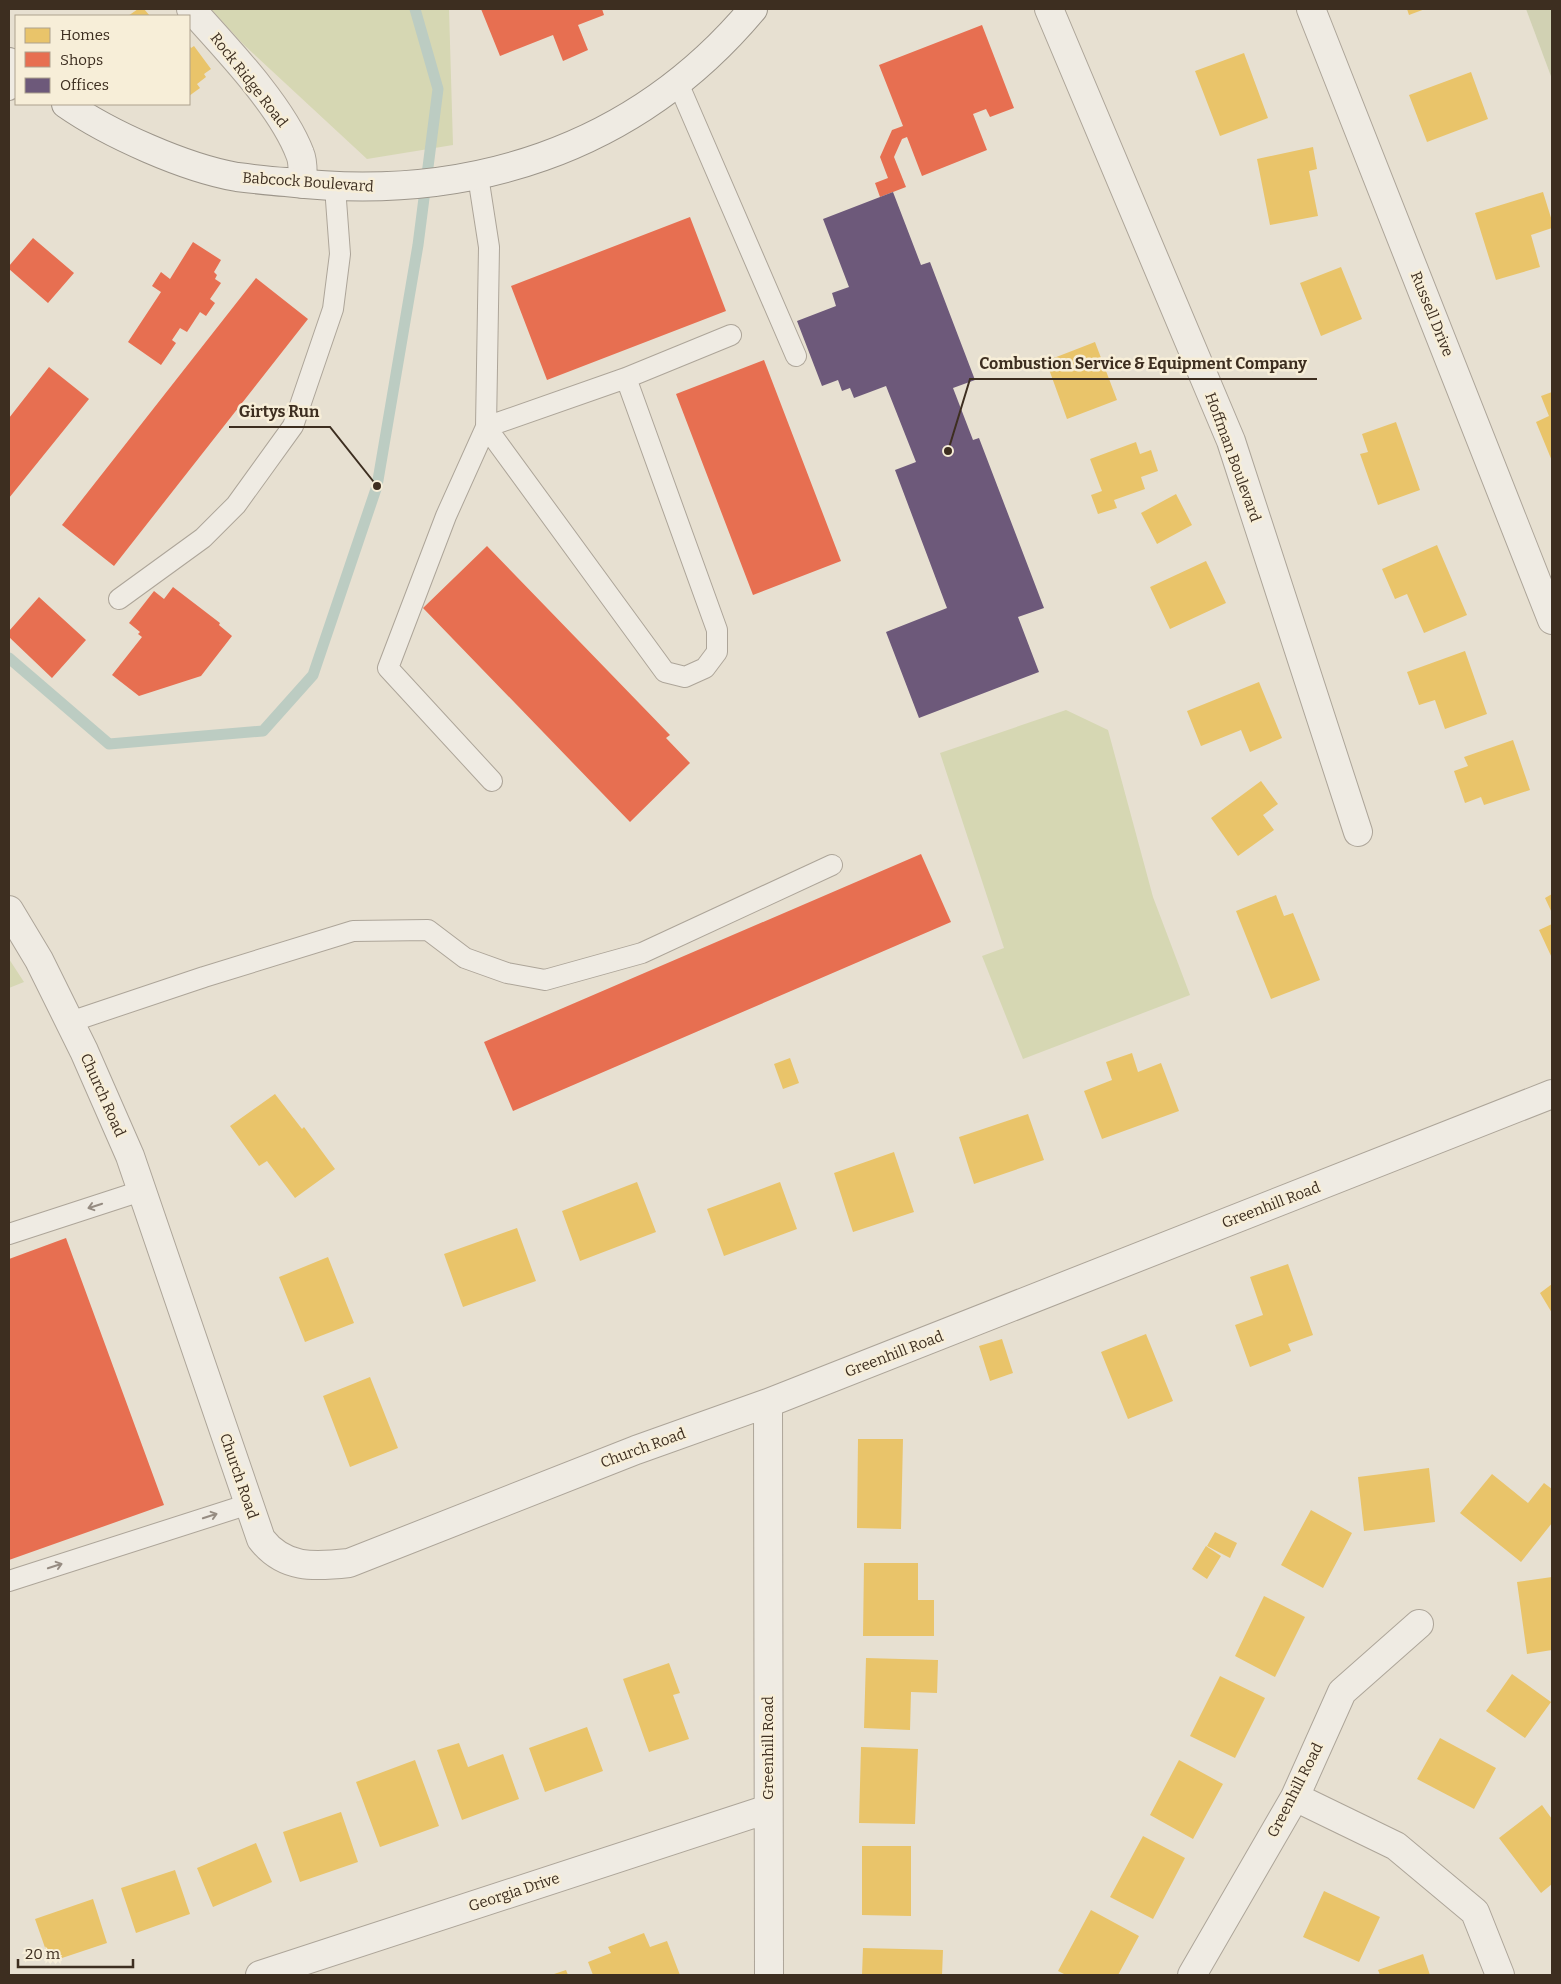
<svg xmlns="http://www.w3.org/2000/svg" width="1561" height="1984" viewBox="0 0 1561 1984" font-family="Bitter,serif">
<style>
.green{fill:#d6d7b3}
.cemetery{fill:#d1d1b3}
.homes{fill:#e9c46a}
.shops{fill:#e76f51}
.offices{fill:#6d597a}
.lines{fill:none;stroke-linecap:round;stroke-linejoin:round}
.stream{stroke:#bcccc2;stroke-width:11}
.lane-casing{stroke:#ada599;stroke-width:22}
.street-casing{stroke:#ada599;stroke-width:30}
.secondary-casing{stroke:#9c958a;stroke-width:30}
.lane{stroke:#efebe3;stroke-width:20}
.street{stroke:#efebe3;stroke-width:28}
.secondary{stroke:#efebe3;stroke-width:28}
.oneway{stroke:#968c82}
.labels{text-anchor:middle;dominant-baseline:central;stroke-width:5;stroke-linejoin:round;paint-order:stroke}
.street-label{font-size:15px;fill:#3d2e20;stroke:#f7eed8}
.leader{fill:none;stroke:#3d2e20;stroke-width:2}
.callout-dot{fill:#3d2e20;stroke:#f7eed8;stroke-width:2}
.callout-label{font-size:16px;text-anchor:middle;font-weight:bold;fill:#3d2e20;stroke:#f7eed8;stroke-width:5;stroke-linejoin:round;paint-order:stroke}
</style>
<rect width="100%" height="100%" fill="#e7e0d1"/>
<path class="green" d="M211 9H449L453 145 367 159 244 45Z
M1066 710 1108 730 1153 897 1190 995 1023 1059 982 956 1004 948 940 753Z
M9 959 24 982 9 988Z"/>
<path class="cemetery" d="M1526 9H1552V79Z"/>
<path class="homes" d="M138 9H144L150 16H128Z
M1407 9H1425L1409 15Z
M189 45 191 48 194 46 211 69 204 74 206 77 197 84 200 88 189 96Z
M1244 53 1268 118 1220 136 1195 71Z
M1471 72 1488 119 1427 142 1409 95Z
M1313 147 1317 169 1309 171 1318 216 1270 225 1257 159Z
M1543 192 1552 221V228L1531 235 1540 267 1496 280 1475 213Z
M1341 267 1362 319 1321 336 1300 283Z
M1095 342 1117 400 1067 419 1046 361Z
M1552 392V461L1536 422 1549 416 1541 396Z
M1396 422 1420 490 1378 505 1360 454 1368 452 1362 434Z
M1136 442 1140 454 1151 450 1158 471 1141 477 1145 489 1114 500 1117 508 1098 514 1091 495 1102 491 1090 459Z
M1176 494 1192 525 1157 544 1141 513Z
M1437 545 1467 615 1424 633 1407 594 1395 599 1382 569Z
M1206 561 1226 603 1170 629 1150 587Z
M1465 651 1487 714 1445 729 1435 700 1419 705 1407 672Z
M1259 682 1282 738 1250 752 1241 730 1201 746 1187 711Z
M1513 740 1530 790 1484 805 1481 797 1465 803 1454 771 1468 766 1464 757Z
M1261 781 1278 804 1263 815 1274 830 1238 856 1211 818Z
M1552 894V913L1545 898Z
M1276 895 1284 916 1293 913 1320 980 1271 999 1236 911Z
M1552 924V958L1539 930Z
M1132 1053 1138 1072 1161 1063 1179 1111 1102 1139 1084 1091 1112 1080 1106 1062Z
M790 1058 799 1083 783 1089 774 1064Z
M275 1094 302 1129 304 1127 335 1169 295 1198 267 1161 259 1166 230 1126Z
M1028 1114 1044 1160 974 1184 959 1137Z
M894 1152 914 1212 853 1232 834 1173Z
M637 1182 656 1232 580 1261 562 1211Z
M780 1182 797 1229 724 1256 707 1209Z
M517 1228 536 1281 463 1307 444 1254Z
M328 1257 354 1323 305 1342 279 1277Z
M1288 1264 1313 1335 1288 1344 1291 1351 1250 1367 1235 1325 1263 1315 1250 1277Z
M1552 1284V1313L1540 1293Z
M1146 1334 1173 1401 1128 1419 1101 1352Z
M1002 1339 1013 1373 990 1381 979 1346Z
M370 1377 398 1448 350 1467 323 1396Z
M858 1439H903L901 1529 857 1528Z
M1429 1468 1435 1522 1364 1531 1358 1477Z
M1492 1474 1528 1503 1544 1483 1552 1489V1523L1521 1562 1460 1513Z
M1311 1510 1352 1533 1323 1588 1281 1565Z
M1215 1532 1237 1543 1230 1558 1207 1546Z
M1206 1546 1221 1556 1207 1579 1192 1569Z
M864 1563H918V1600H934V1636H863Z
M1552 1577V1650L1527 1654 1517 1582Z
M1264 1596 1305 1617 1275 1677 1235 1656Z
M866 1658 938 1660 937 1693 911 1692 910 1730 864 1728Z
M669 1663 680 1693 673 1695 689 1739 649 1752 623 1679Z
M1512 1674 1551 1702 1525 1738 1486 1711Z
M1220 1676 1265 1698 1235 1758 1190 1736Z
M587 1727 603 1771 545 1792 529 1748Z
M1440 1738 1496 1768 1474 1809 1417 1779Z
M459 1743 468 1767 503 1754 519 1799 462 1820 437 1750Z
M861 1747 918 1749 915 1824 859 1823Z
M415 1760 439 1826 380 1847 356 1782Z
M1179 1760 1223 1784 1193 1839 1150 1815Z
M1542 1805 1552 1819V1884L1541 1893 1499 1838Z
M341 1812 358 1862 300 1882 283 1832Z
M1143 1836 1185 1858 1153 1919 1110 1897Z
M256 1843 272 1882 213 1907 197 1868Z
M862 1846H911V1916L862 1915Z
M175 1870 190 1914 136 1933 121 1888Z
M1324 1891 1380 1917 1359 1962 1303 1937Z
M93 1899 107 1943 50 1962 35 1919Z
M1091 1910 1139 1936 1118 1975H1066L1058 1971Z
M644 1933 650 1947 667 1941 680 1975H593L588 1962 611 1953 608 1947Z
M863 1948 943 1950 942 1975H862Z
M1423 1954 1430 1975H1380L1378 1970Z
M566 1970 568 1975H551Z"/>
<path class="shops" d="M481 9H602L604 15 578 25 588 50 563 61 553 35 500 56Z
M982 25 1014 108 990 117 986 109 973 114 987 150 922 176 907 137 902 139 894 157 906 187 880 197 875 183 888 178 880 157 892 130 903 126 879 65Z
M690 217 726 311 547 380 511 286Z
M33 238 74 273 48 303 9 269V266Z
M193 242 221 260 214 272 217 275 215 279 221 283 210 299 215 303 206 316 200 312 187 332 180 328 172 340 176 343 161 365 128 342 161 292 152 286 161 272 170 279Z
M256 278 308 319 114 566 62 525Z
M764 360 841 561 753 595 676 394Z
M49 367 89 399 9 498V418Z
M487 546 670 735 666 738 690 763 630 822 423 608Z
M173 587 220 623 219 625 232 636 201 676 139 696 112 675 142 637 138 634 140 632 129 623 154 591 164 599Z
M39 597 86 640 52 678 9 637V631Z
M921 854 951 922 513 1111 484 1042Z
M66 1238 164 1505 9 1560V1259Z"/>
<path class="offices" d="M893 192 921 265 930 262 975 380 953 388 973 440 979 438 1044 608 1018 617 1039 672 919 718 886 632 947 608 895 470 916 462 886 386 854 398 850 388 842 391 838 380 822 386 797 321 836 306 832 293 849 287 823 219Z"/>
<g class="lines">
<path class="stream" d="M9 658 109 744 263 731 313 675 377 486 418 245 438 89 415 9"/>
<defs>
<path id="lane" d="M678 83 796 356
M9 90 16 79
M478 176 489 247 486 427 665 672 685 677 705 668 717 652V630L626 378
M119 599 203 538 236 505 293 426 333 309 340 254 335 187
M492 781 388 668 446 516 486 427 626 378 731 335
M70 1022 204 977 353 931 428 930 465 958 507 973 545 980 642 953 832 865
M9 1234 141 1191
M9 1581 249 1504"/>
<path id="street" d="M191 9C226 48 282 106 300 154 304 163 302 175 303 184
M1049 9 1231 441 1358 832
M1311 9 1552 620
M9 910 39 960 84 1051 130 1156 261 1539C284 1569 314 1567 349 1563L636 1450 768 1403
M1295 1797 1396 1846 1475 1912 1500 1975
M260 1975 768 1809
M769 1975 768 1403 1552 1094
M1192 1975 1295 1797 1342 1692 1419 1624"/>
<path id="secondary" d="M9 62 16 68
M66 104C109 134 185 168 237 177 253 179 269 181 286 182 467 203 634 151 753 9"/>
</defs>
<use href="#lane" class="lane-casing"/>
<use href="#street" class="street-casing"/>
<use href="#secondary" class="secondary-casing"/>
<use href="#lane" class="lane"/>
<use href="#street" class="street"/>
<use href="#secondary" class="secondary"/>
</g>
<defs><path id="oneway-shaft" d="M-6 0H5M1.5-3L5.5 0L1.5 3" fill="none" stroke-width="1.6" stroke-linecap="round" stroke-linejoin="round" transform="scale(1.25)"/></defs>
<g class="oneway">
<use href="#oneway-shaft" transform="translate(95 1206) rotate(162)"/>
<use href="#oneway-shaft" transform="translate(210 1516) rotate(-18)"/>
<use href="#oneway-shaft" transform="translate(55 1566) rotate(-18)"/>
</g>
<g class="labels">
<g class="street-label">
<text transform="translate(249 80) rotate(52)">Rock Ridge Road</text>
<text transform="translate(308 182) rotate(4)">Babcock Boulevard</text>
<text transform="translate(1432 314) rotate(68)">Russell Drive</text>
<text transform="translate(1233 457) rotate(70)">Hoffman Boulevard</text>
<text transform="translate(103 1095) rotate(66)">Church Road</text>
<text transform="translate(1271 1205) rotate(-21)">Greenhill Road</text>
<text transform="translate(894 1354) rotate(-21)">Greenhill Road</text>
<text transform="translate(643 1448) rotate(-20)">Church Road</text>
<text transform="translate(239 1476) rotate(71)">Church Road</text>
<text transform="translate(768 1748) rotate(-90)">Greenhill Road</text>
<text transform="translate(1295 1790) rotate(-63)">Greenhill Road</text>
<text transform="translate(514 1892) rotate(-18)">Georgia Drive</text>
</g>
</g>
<path class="leader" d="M948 451L970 379H1317M377 486L330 427H229"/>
<g class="callout-dot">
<circle cx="948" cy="451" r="5"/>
<circle cx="377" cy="486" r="5"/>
</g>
<g class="callout-label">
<text x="1143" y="369">Combustion Service &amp; Equipment Company</text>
<text x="279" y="417">Girtys Run</text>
</g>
<rect width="1561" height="1984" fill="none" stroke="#3d2e20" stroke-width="20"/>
<rect x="15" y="15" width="175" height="90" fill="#f7eed8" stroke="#ada18e"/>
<rect x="25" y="28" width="25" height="15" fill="#e9c46a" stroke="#ada18e"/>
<text x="60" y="40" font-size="15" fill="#3d2e20">Homes</text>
<rect x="25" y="52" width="25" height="15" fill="#e76f51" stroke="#ada18e"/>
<text x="60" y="65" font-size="15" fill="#3d2e20">Shops</text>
<rect x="25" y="78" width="25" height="15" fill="#6d597a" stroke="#ada18e"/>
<text x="60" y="90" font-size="15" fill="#3d2e20">Offices</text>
<path d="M18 1959v8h115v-8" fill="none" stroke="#3d2e20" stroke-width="2.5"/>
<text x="25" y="1959" font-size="15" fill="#3d2e20" stroke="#f7eed8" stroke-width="4" paint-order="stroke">20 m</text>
</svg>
